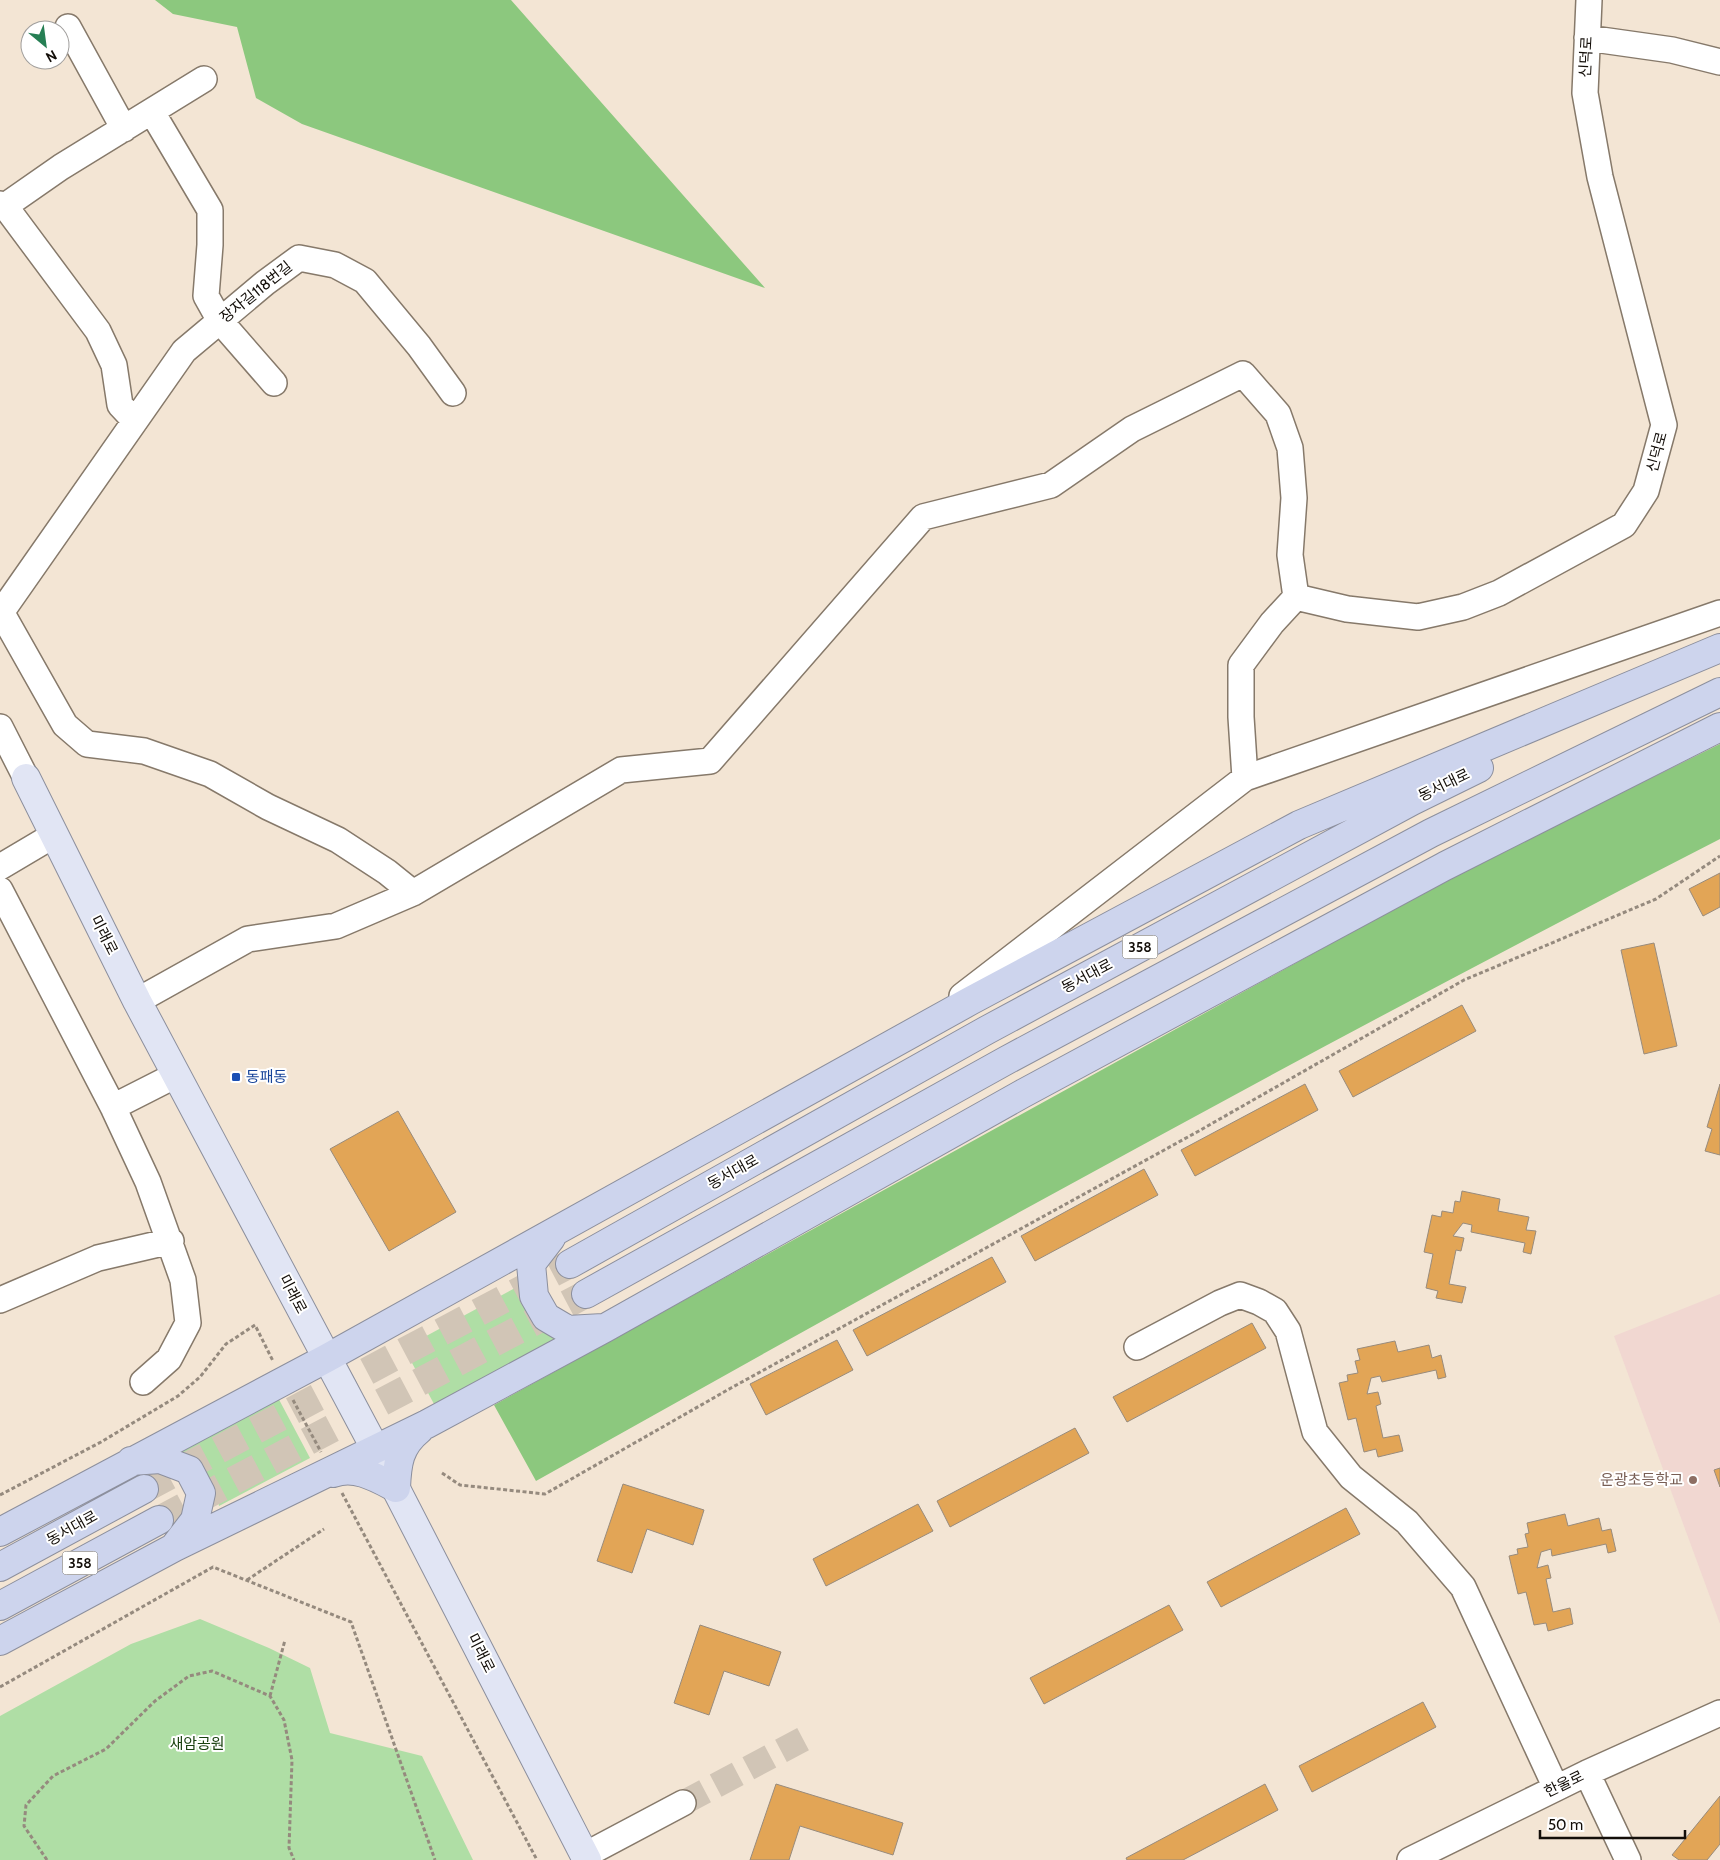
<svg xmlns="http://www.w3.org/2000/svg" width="1720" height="1860" viewBox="0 0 1720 1860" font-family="Cabin,'Noto Sans KR',sans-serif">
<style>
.education{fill:#f1d7d1}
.green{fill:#afdea5}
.forest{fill:#8cc87e}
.building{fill:#e2a556;stroke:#988b7c}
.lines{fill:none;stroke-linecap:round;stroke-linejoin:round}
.minor-tunnel{stroke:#d1c5b6;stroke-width:25;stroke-dasharray:25 12;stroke-linecap:butt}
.highway-tunnel{stroke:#d1c5b6;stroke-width:28;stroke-dasharray:28 14;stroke-linecap:butt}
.minor-casing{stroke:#86796a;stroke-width:28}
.major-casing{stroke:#8c8f9d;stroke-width:30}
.highway-casing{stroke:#8c8f9d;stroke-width:30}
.path{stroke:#958a7e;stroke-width:3;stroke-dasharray:4 2.5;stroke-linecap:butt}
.minor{stroke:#fff;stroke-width:25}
.major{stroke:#e1e5f4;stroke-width:28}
.highway{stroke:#cdd4ed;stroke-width:28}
.transit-dot{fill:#1a4fb4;stroke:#fff;stroke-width:2}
.education-dot{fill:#8d6e63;stroke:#fff;stroke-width:2}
.labels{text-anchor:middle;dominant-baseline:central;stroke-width:4;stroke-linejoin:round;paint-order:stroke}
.shield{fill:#fff;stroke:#5a5653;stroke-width:1}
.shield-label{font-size:14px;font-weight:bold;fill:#130e09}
.street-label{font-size:15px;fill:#130e09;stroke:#fff}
.transit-label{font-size:15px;fill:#164399;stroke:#fff;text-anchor:start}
.education-label{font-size:15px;fill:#785e54;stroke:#fff;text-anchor:end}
.park-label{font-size:15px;fill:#19410f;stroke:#fff}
</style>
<rect width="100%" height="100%" fill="#f3e5d4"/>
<path class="education" d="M1720 1294V1624L1614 1336Z"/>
<path class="green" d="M517 1287 539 1327 561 1340 442 1406 434 1404 404 1348Z
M275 1392 310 1458 219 1506 215 1487 200 1462 173 1446Z
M200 1619 269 1648 310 1668 330 1733 422 1756 473 1860H0V1716L131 1644Z"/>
<path class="forest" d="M155 0H511L765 288 302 124 256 98 237 27 173 14Z
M1720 744V839C1320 1044 928 1261 536 1481L494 1405 1448 879Z"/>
<path class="building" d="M1720 873V907L1703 916 1689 889Z
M1654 943 1677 1046 1644 1054 1621 950Z
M1462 1005 1476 1031 1353 1097 1339 1071Z
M1305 1084 1318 1110 1195 1176 1181 1150Z
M1720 1084V1155L1705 1151 1712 1129 1707 1127Z
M398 1111 456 1212 389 1251 330 1149Z
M1144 1169 1158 1195 1035 1261 1021 1236Z
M1462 1191 1500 1199 1498 1211 1529 1217 1526 1230 1536 1231 1531 1254 1523 1252 1525 1243 1471 1232 1472 1225 1463 1223 1453 1236 1464 1238 1461 1251 1456 1250 1449 1284 1466 1287 1462 1303 1436 1298 1438 1291 1426 1288 1433 1254 1424 1252 1432 1215 1441 1217 1442 1211 1453 1213 1455 1201 1460 1202Z
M992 1257 1006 1282 867 1356 853 1330Z
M1252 1323 1266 1348 1127 1422 1113 1397Z
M837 1340 853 1370 766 1415 750 1384Z
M1395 1341 1398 1352 1429 1345 1432 1358 1441 1355 1446 1377 1438 1379 1436 1370 1382 1382 1380 1376 1371 1378 1367 1394 1378 1392 1381 1404 1376 1406 1383 1438 1399 1435 1403 1451 1378 1457 1376 1449 1364 1452 1356 1418 1348 1420 1339 1383 1348 1381 1347 1375 1358 1373 1355 1361 1360 1360 1357 1349Z
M1075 1428 1089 1453 950 1527 937 1501Z
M1720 1468V1487L1714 1470Z
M623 1484 704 1510 693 1545 647 1529 632 1573 597 1561Z
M918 1504 933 1531 826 1586 813 1559Z
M1346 1508 1360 1534 1221 1607 1207 1582Z
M1565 1514 1568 1526 1599 1518 1602 1531 1611 1529 1616 1551 1608 1553 1606 1544 1552 1556 1551 1549 1541 1552 1537 1568 1548 1565 1551 1578 1546 1579 1553 1612 1570 1608 1573 1624 1548 1631 1546 1623 1534 1625 1526 1592 1518 1594 1509 1556 1518 1554 1517 1549 1528 1547 1525 1534 1529 1533 1527 1523Z
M1169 1605 1183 1630 1044 1704 1030 1678Z
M700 1625 781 1652 769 1686 724 1671 709 1715 674 1703Z
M1423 1702 1436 1727 1312 1792 1299 1766Z
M776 1784 903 1823 893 1855 800 1826 789 1860H750Z
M1265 1784 1278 1810 1183 1860H1127L1126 1858Z
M1720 1796V1844L1707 1860H1679L1672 1855Z"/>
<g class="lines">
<path class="minor-tunnel" d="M683 1803 807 1737"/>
<path class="highway-tunnel" d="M144 1489 570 1264
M159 1520 586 1294"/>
<defs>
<path id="minor" d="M68 27 124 129
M1587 38 1672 50 1720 62
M152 112 210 210V245L206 296 220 321 274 383
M0 204 5 206 98 331 114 365 120 405 135 421
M5 206 61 167 204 79
M1296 597 1347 609 1418 617 1463 607 1499 593 1624 525 1646 491 1664 425 1600 177 1585 93 1589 0
M0 610 65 725 87 744 144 751 210 774 268 807 338 840 387 872 413 893
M0 614 184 351 265 283 299 258 335 265 365 281 419 346 453 393
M0 727 26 778
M1245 778 1241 717V665L1272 623 1296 597
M0 867 54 835
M0 890 113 1107 148 1182 183 1280 188 1323 169 1359 143 1382
M962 996 1245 778 1720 613
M137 1001 248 939 336 926 413 893 621 770 710 761 923 517 1051 485 1132 429 1243 374 1278 414 1290 448 1294 498 1290 555 1296 597
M113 1107 176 1075
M0 1300 98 1258 171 1241
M1137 1347 1220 1303 1240 1295 1259 1302 1275 1311 1288 1331 1315 1432 1351 1477 1407 1522 1463 1587 1556 1788
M1587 1773 1628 1860
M585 1855 683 1803
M1410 1860 1587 1773 1720 1713"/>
<path id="major" d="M26 778 137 1001 376 1450 587 1860"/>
<path id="highway" d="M551 1238 531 1264 534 1296 546 1317 568 1330 603 1328
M570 1264 987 1030 1412 801 1479 768
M586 1294 1007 1060 1431 833 1720 692
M131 1461 160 1459 189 1470 201 1493 195 1520 175 1546
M333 1473C356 1465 377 1478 396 1488 397 1464 399 1446 419 1430
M0 1532 327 1358 970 1001 1299 825 1720 648
M0 1567 144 1489
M0 1606 159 1520
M0 1641 175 1547 427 1424 605 1328 1022 1094 1445 866 1720 727"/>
</defs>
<use href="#minor" class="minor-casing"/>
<use href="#major" class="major-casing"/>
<use href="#highway" class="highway-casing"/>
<path class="path" d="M293 1400 321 1452
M442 1473 460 1485 545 1494 731 1388 1197 1132 1464 980 1656 899 1720 856
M342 1493 537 1860
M0 1495 101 1442 178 1396 200 1377 226 1344 255 1325 273 1361
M247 1580 324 1529
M0 1687 213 1567 351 1622 435 1860
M270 1696 285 1640
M47 1860 24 1826 26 1805 53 1776 106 1749 155 1701 189 1676 212 1671 270 1696 284 1720 292 1760 289 1848 294 1860"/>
<use href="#minor" class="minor"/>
<use href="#major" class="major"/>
<use href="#highway" class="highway"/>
</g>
<rect class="transit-dot" x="231" y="1072" width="10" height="10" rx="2.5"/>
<circle class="education-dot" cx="1693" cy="1480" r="5"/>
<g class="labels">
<g class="shield">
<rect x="1122.5" y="935.5" width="35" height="23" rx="4"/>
<rect x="62.5" y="1551.5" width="35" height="23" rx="4"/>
</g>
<g class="shield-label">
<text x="1140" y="947">358</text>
<text x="80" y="1563">358</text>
</g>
<g class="street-label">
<text transform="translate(1586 57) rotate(-87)">신덕로</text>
<text transform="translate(256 292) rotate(-39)">장자길118번길</text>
<text transform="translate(1657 452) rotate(-75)">신덕로</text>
<text transform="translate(1444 785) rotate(-26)">동서대로</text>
<text transform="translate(104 935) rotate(63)">미래로</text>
<text transform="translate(1087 976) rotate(-28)">동서대로</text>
<text transform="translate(733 1172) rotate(-29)">동서대로</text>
<text transform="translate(293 1294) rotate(62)">미래로</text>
<text transform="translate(72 1528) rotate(-29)">동서대로</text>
<text transform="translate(481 1653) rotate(63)">미래로</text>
<text transform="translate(1564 1784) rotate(-26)">한울로</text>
</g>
<g class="transit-label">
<text x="246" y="1077">동패동</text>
</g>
<g class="education-label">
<text x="1683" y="1480">운광초등학교</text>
</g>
<g class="park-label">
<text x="197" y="1744">새암공원</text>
</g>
</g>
<g transform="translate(45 45) rotate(151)"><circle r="24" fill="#ffffff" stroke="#a19f9d"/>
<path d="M0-4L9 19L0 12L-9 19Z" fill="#267f54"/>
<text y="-8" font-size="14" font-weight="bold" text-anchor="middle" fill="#130e09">N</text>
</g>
<path d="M1540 1830v8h145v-8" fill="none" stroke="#130e09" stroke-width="2.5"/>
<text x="1548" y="1830" font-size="15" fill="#130e09" stroke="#ffffff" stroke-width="4" paint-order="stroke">50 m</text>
</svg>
